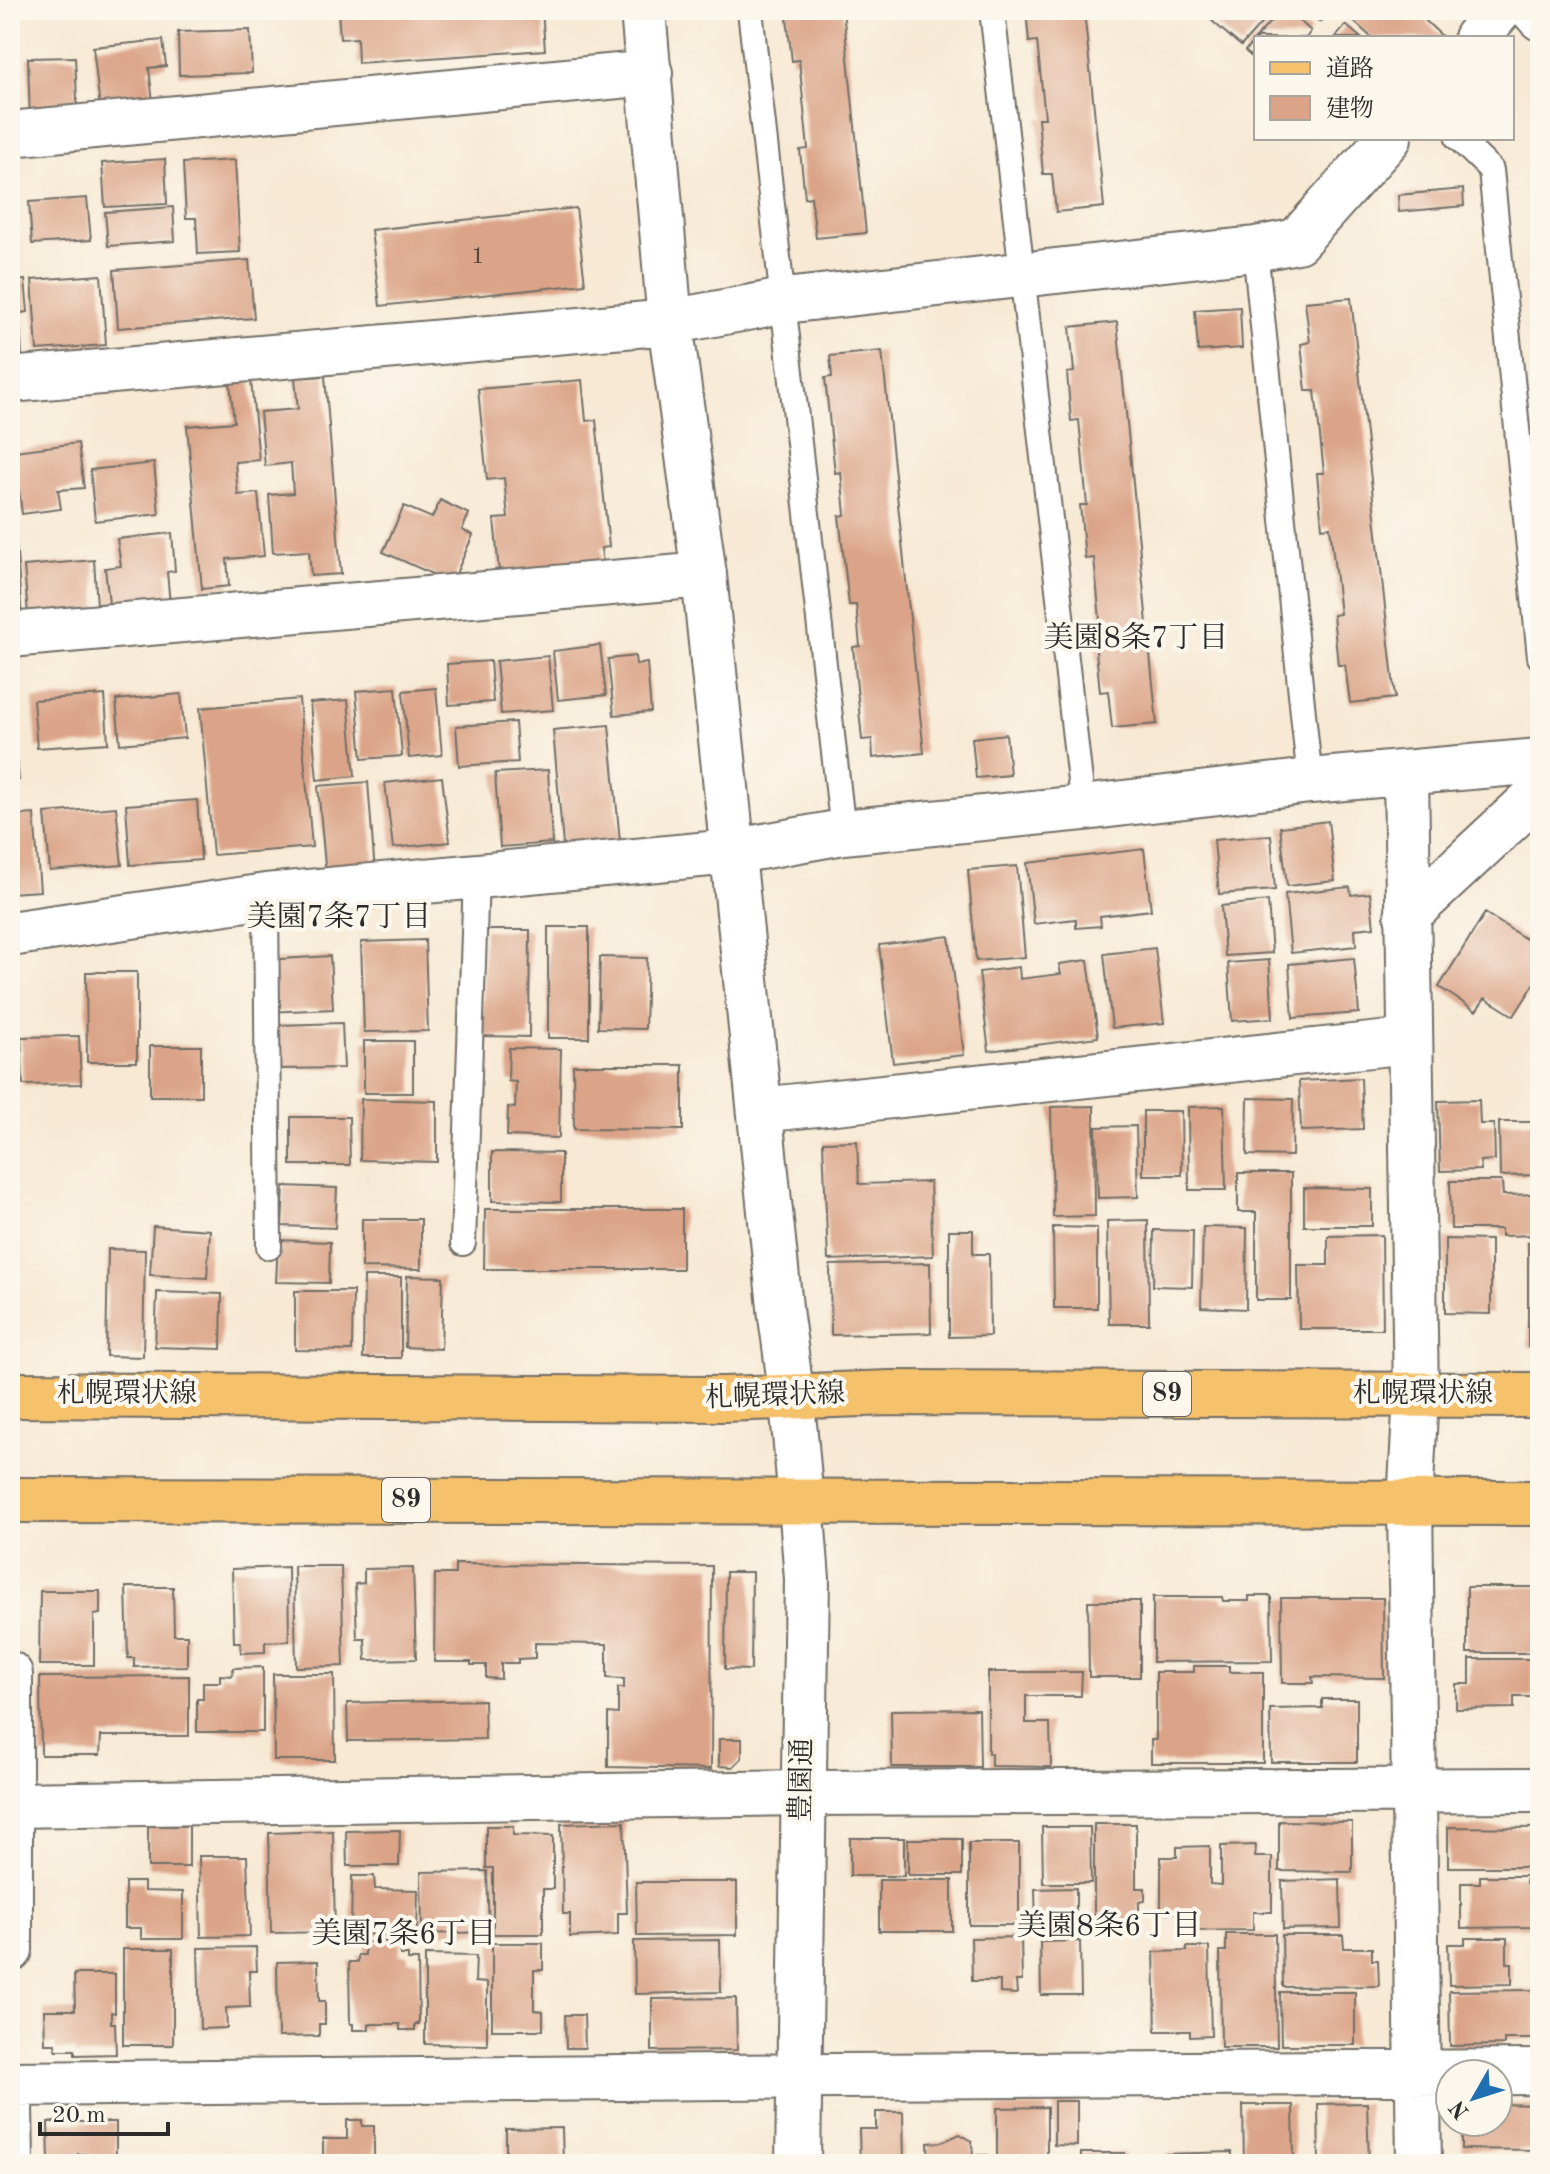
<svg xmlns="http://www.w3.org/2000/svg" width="1550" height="2174" viewBox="0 0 1550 2174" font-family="'Old Standard TT','Noto Serif JP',serif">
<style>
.building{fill:#dba488}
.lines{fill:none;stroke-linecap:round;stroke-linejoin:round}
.service-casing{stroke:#726e66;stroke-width:28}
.minor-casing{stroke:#726e66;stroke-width:48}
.tertiary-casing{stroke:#726e66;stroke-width:48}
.primary-casing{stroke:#726e66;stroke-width:48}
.service{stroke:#fff;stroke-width:24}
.minor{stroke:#fff;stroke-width:44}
.tertiary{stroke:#fff;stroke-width:44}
.primary{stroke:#f5c16b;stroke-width:44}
.labels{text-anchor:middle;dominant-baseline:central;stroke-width:8;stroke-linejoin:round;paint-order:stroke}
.number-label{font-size:24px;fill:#574942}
.shield{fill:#fbf7ec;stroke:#696865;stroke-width:2}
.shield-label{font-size:26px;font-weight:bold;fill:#2b2b2b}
.street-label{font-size:28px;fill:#2b2b2b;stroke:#fbf7ec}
.neighbourhood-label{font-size:30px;fill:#2b2b2b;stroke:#fbf7ec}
</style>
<rect width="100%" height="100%" fill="#fbf7ec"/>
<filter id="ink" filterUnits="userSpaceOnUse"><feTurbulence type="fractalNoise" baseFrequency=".0125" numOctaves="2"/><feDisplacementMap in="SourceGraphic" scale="16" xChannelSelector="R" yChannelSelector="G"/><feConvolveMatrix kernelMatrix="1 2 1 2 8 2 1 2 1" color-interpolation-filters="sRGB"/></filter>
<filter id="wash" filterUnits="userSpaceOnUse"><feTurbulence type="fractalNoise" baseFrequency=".006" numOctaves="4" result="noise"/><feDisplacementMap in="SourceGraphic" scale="32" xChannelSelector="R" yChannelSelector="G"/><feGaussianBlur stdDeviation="1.8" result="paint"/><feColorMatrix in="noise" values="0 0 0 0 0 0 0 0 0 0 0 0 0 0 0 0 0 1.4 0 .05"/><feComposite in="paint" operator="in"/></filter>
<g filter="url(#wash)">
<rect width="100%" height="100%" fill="#f7e9d4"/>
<g id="blocks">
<path class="building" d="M338 10H542L545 50 358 63 357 38 340 39Z
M786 10H843L866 233 816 238 811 197 805 198 800 150 808 149 799 60 792 61Z
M1026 10H1084L1104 207 1056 212 1052 174H1043L1038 118H1045L1037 41 1029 42Z
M1222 10H1261L1268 16 1241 46 1212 21Z
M1280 10H1287L1311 31 1306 38H1256V61L1245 51Z
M1306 10H1330L1320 22Z
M1341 10H1414L1444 38H1372Z
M14 15 17 39 10 40V16Z
M1346 25 1361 38H1335Z
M250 30 252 73 179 75 178 32Z
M163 40 166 66 149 68 153 103 100 108 93 47Z
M75 57 78 120 30 122 28 58Z
M10 60H12L15 99 10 100Z
M165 159 167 204 105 207 102 163Z
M235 160 240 252 198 254 196 218H186L183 163Z
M1463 189 1464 206 1399 212 1398 195Z
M87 198 91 240 32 244 29 202Z
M173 207 175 241 108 246 105 212Z
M576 208 585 284 380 306 371 230Z
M10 215H15L18 252H10Z
M249 260 254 318 118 328 114 270Z
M101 275 106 345 37 350 32 280Z
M1540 278V325L1538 326 1533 279Z
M25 280 28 312 10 314V281Z
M1351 298 1395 698 1350 703 1345 665H1338L1333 615 1340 614 1330 527 1322 528 1317 473H1324L1315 391H1306L1301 344 1310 342 1305 302Z
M1240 307 1242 348 1198 351 1195 310Z
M10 321H20L22 357 10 358Z
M1117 322 1157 724 1112 728 1108 691 1100 692 1095 641 1102 640 1094 558 1085 559 1080 505H1087L1079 420 1071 421 1067 373 1074 372 1070 327Z
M882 351 924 753 873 758 872 739 862 740 853 647 860 646 856 605H849L839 516 845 515 841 472 835 473 825 378 832 377 830 356Z
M325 376 341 574 311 576 309 551 273 553 269 495 293 493 291 463 265 466 260 412 298 409 295 378Z
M582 380 586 421 596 420 609 547 601 548 605 582 501 593 494 519 508 518 504 478 487 480 478 389Z
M251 381 259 460 235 462 238 495 258 493 264 556 227 559 229 586 202 589 187 426 234 422 230 383Z
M78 443 84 488 58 490 61 509 22 514 14 451Z
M154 463 159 514 95 521 90 470Z
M440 500 469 514 462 530 473 535 452 583 383 552 404 506 432 518Z
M172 533 175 571 167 572 171 615 111 621 105 568 121 566 117 539Z
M10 540H16L22 619H10Z
M94 560 98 621 29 627 24 566Z
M600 645 606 695 558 700 553 651Z
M548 656 553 710 501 714 496 661Z
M635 656 636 665 647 663 651 712 614 715 608 659Z
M490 661 493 702 449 705 447 664Z
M396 688 402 756 362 759 356 691Z
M436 688 442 755 409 758 403 691Z
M181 694 185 738 120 744 116 700Z
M105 695 108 743 37 748 33 700Z
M299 699 312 847 213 855 200 708Z
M348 700 355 776 317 780 310 703Z
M12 707 19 780 10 781V708Z
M515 722 518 762 459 766 456 726Z
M609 725 621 852 564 857 553 730Z
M1006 734 1010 775 976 778 972 738Z
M548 770 552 843 500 847 495 773Z
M442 777 450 842 393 848 385 783Z
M368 782 375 873 326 877 318 786Z
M197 800 201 860 130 865 126 805Z
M116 807 122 865 50 871 45 813Z
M34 814 40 891 10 893V816Z
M1328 821 1335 881 1287 886 1280 827Z
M1271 835 1275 890 1219 894 1214 840Z
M1144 849 1151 910 1100 916 1101 926 1076 928V919L1034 924 1027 863Z
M1017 866 1025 957 976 961 968 870Z
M1350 887 1351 895 1370 893 1374 927 1355 929 1356 946 1291 953 1285 894Z
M1268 901 1272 953 1225 956 1221 906Z
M1485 913 1540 948V975L1514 1016 1485 998 1476 1011 1439 987Z
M548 927H589V1038H548Z
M484 930H530L529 1037 483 1036Z
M949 936 964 1055 893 1063 879 945Z
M425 940 428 1031 364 1032 361 942Z
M1155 948 1164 1023 1112 1028 1104 954Z
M330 956 333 1009 267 1012 265 960Z
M600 957 647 958 645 1029 598 1028Z
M1354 958 1359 1013 1293 1018 1289 964Z
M1088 960 1098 1037 989 1051 979 972 1019 967 1020 979 1061 974 1059 964Z
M1269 960 1273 1018 1232 1021 1228 963Z
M86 972H137V1062H87Z
M342 1023 344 1068 279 1069 277 1025Z
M79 1036 81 1084 23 1085 21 1037Z
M364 1041H413V1093H364Z
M150 1046H201V1096H150Z
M509 1048 561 1049 559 1138 507 1136 508 1107 515 1108 516 1082 508 1081Z
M573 1065H683V1130L574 1129Z
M1361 1078 1363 1129 1301 1131 1299 1081Z
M1248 1098 1293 1099 1292 1156 1247 1155Z
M361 1099 437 1101V1162L360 1160Z
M1479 1100 1480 1124H1494L1495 1160 1480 1161 1481 1170 1440 1171 1438 1101Z
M1094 1106 1095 1216 1053 1217 1051 1107Z
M1224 1106 1226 1190H1189L1188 1107Z
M1143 1111H1181L1182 1175H1143Z
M291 1117H349L350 1165H291Z
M1499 1122H1540V1175L1500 1176Z
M1136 1126 1138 1197 1098 1198 1096 1127Z
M857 1141 859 1184 930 1182 933 1256 828 1260 823 1142Z
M492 1152 561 1153V1202L492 1201Z
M1238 1173H1291V1300H1256V1212H1238Z
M1450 1181H1502L1503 1195 1540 1194V1235L1501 1236V1229H1451Z
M284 1186 337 1188 335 1228 282 1226Z
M1304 1188 1372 1189V1226H1304Z
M485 1209H682V1269H484Z
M362 1219H421V1269L362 1268Z
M1148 1220 1149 1324H1109L1107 1221Z
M153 1226 210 1230 207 1278 150 1275Z
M1053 1227 1097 1228V1308H1054Z
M1203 1227 1247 1228 1246 1309 1201 1307Z
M949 1230H973V1254H989L990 1336 949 1337Z
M1154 1230 1193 1231 1192 1287 1153 1286Z
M1382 1235 1383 1329H1299L1298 1265H1328V1236Z
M1445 1239 1491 1240V1314L1445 1313Z
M278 1240 330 1242 329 1283 276 1282Z
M1528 1243H1540V1348L1528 1347Z
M108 1249 145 1250 143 1357 106 1356Z
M930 1263 931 1333 831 1335 830 1265Z
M407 1276 443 1277 441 1349 405 1347Z
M364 1277H401V1358H363Z
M295 1291H353L352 1351 295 1350Z
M157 1292 222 1294 221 1349 155 1347Z
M455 1564 712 1566 711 1769 608 1767V1713L618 1714V1688H624V1679L607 1678V1644L535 1643V1658L518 1659V1663H501V1679L486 1678V1665H471V1662H434L435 1574H455Z
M294 1566H341L344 1666 296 1667Z
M288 1567 289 1641 265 1642V1652L241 1653 240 1642H234L232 1569Z
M413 1568 416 1659 366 1660 365 1639H357L355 1584 364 1583V1569Z
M726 1572H752L751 1670 725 1669Z
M126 1587H173L174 1635H187V1666L134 1667V1658H128Z
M1467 1587H1540V1653H1467Z
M40 1591H100V1614L94 1615V1665H39Z
M1249 1596H1271L1272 1661 1153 1662V1597H1222L1223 1601H1249Z
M1281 1598H1383L1384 1678 1312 1677 1313 1683H1282Z
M1088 1601H1140V1677H1089Z
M1470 1659H1533V1697H1514V1708L1456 1709V1684H1470Z
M1194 1666H1229V1672H1263V1763H1151V1740H1156V1672H1194Z
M263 1667V1732H197V1699H203V1682H220V1675L232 1676 233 1668Z
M988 1672H1082L1081 1696H1026V1723H1050L1051 1767 991 1766V1754H988Z
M273 1674H334L335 1760H274Z
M189 1676V1736H101L100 1755H41L40 1677Z
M1322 1699H1357V1762H1271L1270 1709 1322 1708Z
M484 1700 485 1739 348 1741 347 1703Z
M979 1709 980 1767H892L891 1710Z
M719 1739H742V1758L733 1767 719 1766Z
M1279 1821 1352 1822V1872L1279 1871Z
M624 1822 627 1913H618V1935L570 1937V1914H563L561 1824Z
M1094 1824H1136V1888H1145V1901L1139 1902V1932H1094Z
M148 1826H189V1867H148Z
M486 1826H513V1835L553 1836V1889H543V1934H493V1868H486Z
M1042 1827H1090L1091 1883H1043Z
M1448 1827 1540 1828V1867H1448Z
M400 1830 399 1866H347L346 1831Z
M333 1831 335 1932 271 1933 269 1833Z
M850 1838H904V1876H850Z
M908 1839H962V1875H908Z
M969 1843H1019V1925H969Z
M1256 1845 1255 1857H1272V1912H1253V1930L1178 1931V1913H1161V1857H1177V1847L1210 1846V1884L1221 1885V1846Z
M199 1856H247L250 1936 201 1937Z
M487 1871 489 1932 422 1934 421 1872Z
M352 1876H374L375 1889 418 1890 417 1935 351 1934Z
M1480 1876H1527L1526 1883H1540V1927L1461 1928V1883H1480Z
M1340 1879 1341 1928 1283 1929 1282 1881Z
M879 1880H952V1931H879Z
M125 1882H144V1891L183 1892V1939H141V1928H125Z
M636 1882H737V1935L637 1936Z
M1076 1888V1931H1036L1035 1889Z
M1226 1934H1275L1277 2047H1221L1220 1951H1226Z
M1282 1935H1343L1344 1948H1372V1960H1378L1379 1986 1283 1987Z
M1021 1937 1022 1981H1016L1017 1994 1000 1993V1981H972L971 1938Z
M1465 1938H1507V1963H1512V1984L1449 1985 1448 1944H1465Z
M720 1940 721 1992 635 1994 634 1941Z
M1080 1941 1081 1995H1041L1040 1942Z
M365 1942H400V1955H408V1960H418L419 2024H415V2030H400V2024H369V2030H353V2024H350L349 1962H358V1955H365Z
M492 1943H543V1970H534V2010L543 2011V2030H492Z
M256 1947 257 1971H249L250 2007 226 2008 227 2028 200 2029 198 1948Z
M1187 1947H1209L1211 2036 1190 2037V2031H1156L1154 1952 1187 1951Z
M123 1949H173V2045H123Z
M425 1955 476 1956 475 1982 487 1983V2045L425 2044Z
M318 1961 319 2001H325V2024H319V2036L278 2037 277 1962Z
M74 1974H115V2013L111 2012V2023H115L116 2054 75 2055V2050H56L55 2044H45L44 2010H75Z
M1536 1990 1537 2039H1504V2045L1450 2046 1449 1991Z
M1280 1992H1355V2045H1281Z
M736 1998 737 2050 652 2051V1999Z
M565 2015H584L585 2048H566Z
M1054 2101H1077V2146L1054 2145Z
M1367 2103 1369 2164H1319L1318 2104Z
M1498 2104 1540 2105V2150L1462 2149V2122H1498Z
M1243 2105H1293L1294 2164H1244Z
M1047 2107V2164H997V2108Z
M876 2112H903L904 2164H860L859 2129H876Z
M347 2120H362V2126H374V2164H323V2139H347Z
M48 2122H116V2164H89L90 2154H78V2164H49Z
M562 2128 563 2164H506V2129Z
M960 2134 972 2141 973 2155H988V2164H929L928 2143 942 2142Z
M1232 2152V2164H1167L1166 2154Z
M1081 2153H1125V2160L1151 2159V2164H1061V2160H1081Z
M1448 2160H1506V2164H1448Z"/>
</g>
</g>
<g filter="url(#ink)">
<use href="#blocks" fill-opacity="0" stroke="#726e66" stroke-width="2"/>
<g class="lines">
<defs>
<path id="service" d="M750 10 843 832
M992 10 1083 808
M1458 138 1491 170 1540 657
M1255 249 1310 781
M266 896 269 1247
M463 1243 476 877"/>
<path id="minor" d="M1476 38 1500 10
M10 134 650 73
M10 380 670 322 784 301 1255 249 1297 241 1389 138
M10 635 704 575
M1406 773 1416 1395 1410 1503 1419 2164
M1407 916 1540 792
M10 934 266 896 731 852 843 832 1083 808 1310 781 1540 761
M760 1110 1409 1041
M10 1674V1950
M10 1805 803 1793 1540 1790
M10 2084 836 2076 1540 2072
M10 2106 11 2164"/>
<path id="tertiary" d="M643 10 670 322 704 575 781 1317C794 1404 800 1491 807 1579L798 2164
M1533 10 1540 18"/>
<path id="primary" d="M10 1395 724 1399 890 1393 1540 1395
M10 1500 1540 1503"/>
</defs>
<use href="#service" class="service-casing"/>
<use href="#minor" class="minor-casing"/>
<use href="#tertiary" class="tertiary-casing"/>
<use href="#primary" class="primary-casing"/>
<use href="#service" class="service"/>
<use href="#minor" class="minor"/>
<use href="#tertiary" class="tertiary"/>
<use href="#primary" class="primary"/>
</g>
</g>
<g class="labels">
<g class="number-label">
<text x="478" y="257">1</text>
</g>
<g class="shield">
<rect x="1143" y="1372" width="48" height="44" rx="6"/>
<rect x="382" y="1478" width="48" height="44" rx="6"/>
</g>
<g class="shield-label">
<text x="1167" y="1394">89</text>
<text x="406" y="1500">89</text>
</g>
<g class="street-label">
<text x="127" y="1395">札幌環状線</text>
<text x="1423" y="1395">札幌環状線</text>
<text transform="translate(775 1397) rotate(-2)">札幌環状線</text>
<text transform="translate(803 1780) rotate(-89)">豊園通</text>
</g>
<g class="neighbourhood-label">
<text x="1136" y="639">美園8条7丁目</text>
<text x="339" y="918">美園7条7丁目</text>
<text x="1109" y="1927">美園8条6丁目</text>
<text x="404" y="1935">美園7条6丁目</text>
</g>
</g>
<rect width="1550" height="2174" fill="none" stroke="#fbf7ec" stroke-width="40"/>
<rect x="1254" y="36" width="260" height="104" fill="#fbf7ec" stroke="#a8a59f" stroke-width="2"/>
<rect x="1270" y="62" width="40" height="12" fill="#f5c16b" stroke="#a8a59f" stroke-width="2"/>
<text x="1326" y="76" font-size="24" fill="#2b2b2b">道路</text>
<rect x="1270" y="96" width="40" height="24" fill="#dba488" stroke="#a8a59f" stroke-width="2"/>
<text x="1326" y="116" font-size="24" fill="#2b2b2b">建物</text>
<g transform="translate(1474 2098) rotate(231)"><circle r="38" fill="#fbf7ec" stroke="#a8a59f" stroke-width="2"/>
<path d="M0-6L14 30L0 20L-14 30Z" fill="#1f6fb2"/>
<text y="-12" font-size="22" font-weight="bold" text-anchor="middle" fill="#2b2b2b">N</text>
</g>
<path d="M40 2122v12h128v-12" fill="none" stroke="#2b2b2b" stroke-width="4"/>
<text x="52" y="2122" font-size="24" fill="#2b2b2b" stroke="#fbf7ec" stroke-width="6" paint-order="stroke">20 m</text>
</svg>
